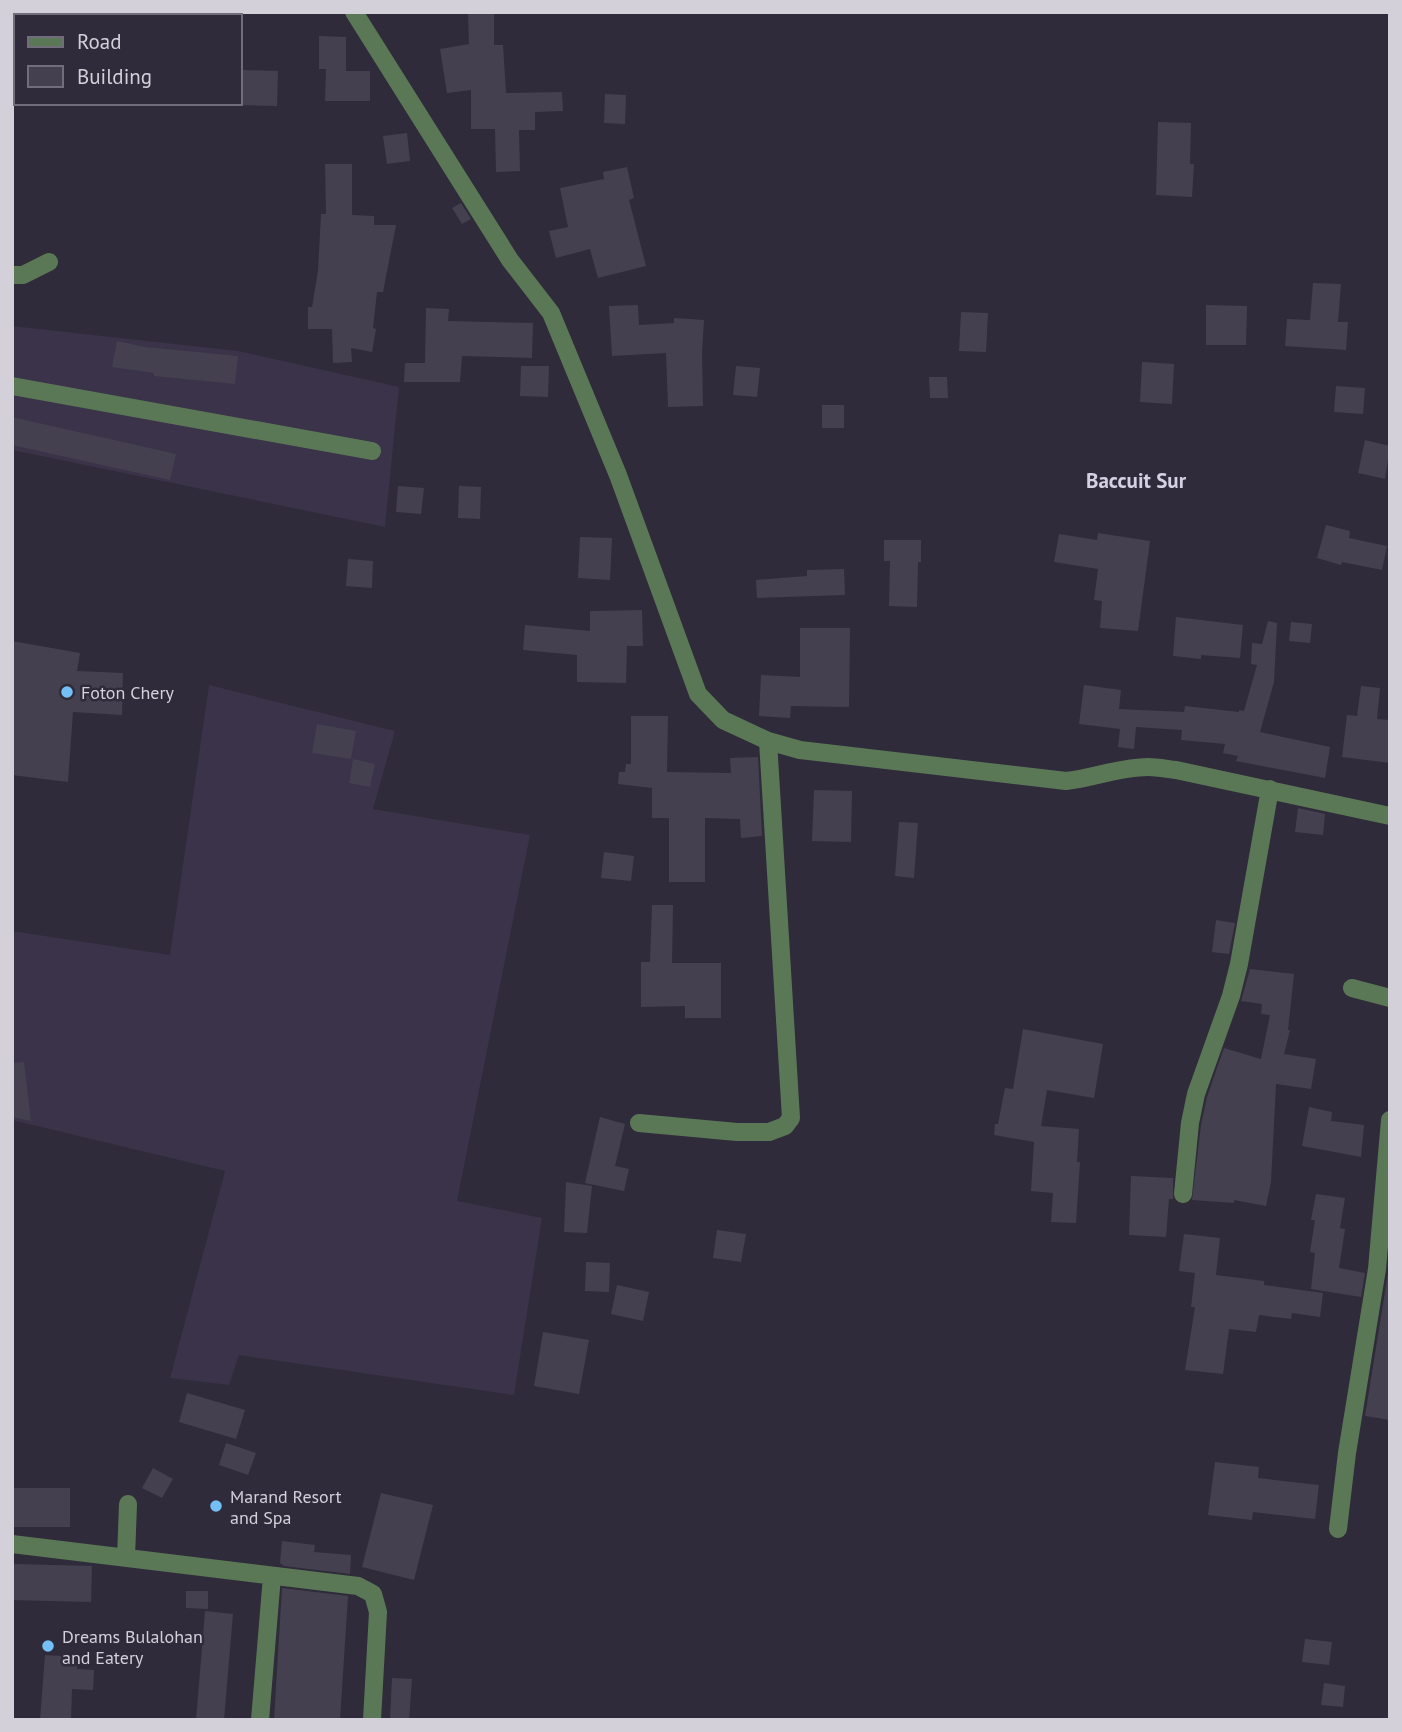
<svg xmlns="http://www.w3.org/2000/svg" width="1402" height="1732" viewBox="0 0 1402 1732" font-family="'PT Sans',sans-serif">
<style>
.built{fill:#3a3349}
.building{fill:#444050}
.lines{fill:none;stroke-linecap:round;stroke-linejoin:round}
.minor{stroke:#5b7856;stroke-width:18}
.poi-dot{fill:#74c0f6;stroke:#2f2b3a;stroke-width:2.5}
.labels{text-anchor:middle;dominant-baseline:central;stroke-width:5;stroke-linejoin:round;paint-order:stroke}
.poi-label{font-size:18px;fill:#d3d0da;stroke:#2f2b3a;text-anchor:start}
.quarter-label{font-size:21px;font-weight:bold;fill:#d5d0e3;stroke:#2f2b3a}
</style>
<rect width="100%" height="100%" fill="#2f2b3a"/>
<path class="built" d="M12 326 238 351 399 387 385 527 12 450Z
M209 685 395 731 373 809 530 835 457 1201 542 1218 514 1395 239 1355 229 1385 170 1378 225 1171 12 1120V931L170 955Z"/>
<path class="building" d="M468 12H494V45H503L506 93 562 92 563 111 535 112V130H519L520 171 496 172 495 129H471V90L447 93 440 49 469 44Z
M319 36 346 37V71H370V101H325L326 69H319Z
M240 70 278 71 277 106 240 105Z
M605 94 626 95 625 124 604 123Z
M1158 122 1191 123 1190 164H1194L1192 197 1156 195Z
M407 133 410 161 387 164 383 136Z
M325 164H352V215L374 216V225H396L383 292H377L373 328 376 329 372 352 351 348 352 362 333 363 332 329H308V307H312L318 271 321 214H326Z
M627 167 634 198 629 200 646 266 598 278 590 249 556 258 549 231 568 227 560 188 604 179 603 172Z
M461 203 471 219 462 224 452 208Z
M1313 283 1341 284 1338 322H1348L1346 350 1285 346 1287 319 1310 320Z
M638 305 639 325 674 323V318L704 320 702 352 703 406 668 407 666 353 612 356 609 306Z
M1206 305 1247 306 1246 345H1206Z
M426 308 449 309 448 321 533 323 532 358 462 356 460 382H404L405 363H425Z
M961 312 988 313 986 352 959 351Z
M117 341 145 347 238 356 235 384 154 376V373L112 367Z
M1142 362 1174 364 1172 404 1140 402Z
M521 366H549L548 397 520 396Z
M736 366 760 368 757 397 733 395Z
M929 377H947L948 398H930Z
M1336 386 1365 388 1363 414 1334 412Z
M822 405H844V428H822Z
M12 417 176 454 170 480 12 445Z
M1365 440 1390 446 1385 479 1358 473Z
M398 486 424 488 421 514 396 512Z
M459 486 481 487 480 519 458 518Z
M1326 525 1350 531 1349 538 1387 546 1382 570 1342 562 1341 565 1317 558Z
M1098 533 1150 541 1138 631 1100 628 1102 601 1094 600 1098 569 1054 562 1059 534 1097 540Z
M580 537 612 538 610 580 578 578Z
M884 540H921V562H918L917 607 889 606 890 561H884Z
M348 559 373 561 372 588 346 586Z
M844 569 845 595 757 598 756 580 807 576V570Z
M642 610 643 646H627L626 683 577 682V655L523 650 525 625 590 631V611Z
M1176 617 1243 625 1240 658 1201 655V659L1173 656Z
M1268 621 1277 623 1274 682 1260 732 1330 747 1325 778 1236 761 1238 756 1223 753 1225 744 1181 740 1182 730 1136 727 1134 749 1118 747 1120 729 1079 724 1084 685 1121 690 1119 709 1184 712 1185 706 1239 712V710L1244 711 1257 665 1251 664 1252 643 1262 644Z
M1291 622 1312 624 1310 643 1289 641Z
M800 628H850L849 707 791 706 790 718 759 716 761 675 800 677Z
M12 641 80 653 77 671 123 673 122 715 73 712 68 782 12 775Z
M1361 686 1380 688 1377 719 1390 720V763L1342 757 1347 715 1357 716Z
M631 716H668L667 772 731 773 730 758 758 757 762 836 741 838 740 819 705 818V882H669V818H652V788L618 784 619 772H625L626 764H631Z
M317 724 356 731 351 759 312 753Z
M353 759 375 764 370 787 349 783Z
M814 790 852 791 851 842 812 841Z
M1298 808 1325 814 1323 835 1295 832Z
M899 822 918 823 914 878 895 876Z
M604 852 634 856 631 881 601 878Z
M652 905H673L672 963H721V1018H685V1006L641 1007V962H650Z
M1216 920 1235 923 1229 954 1212 952Z
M1250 969 1294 974 1288 1030H1290L1284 1054 1316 1059 1311 1089 1276 1084 1271 1182 1266 1206 1234 1200V1203L1192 1200 1201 1125 1207 1097 1224 1048 1261 1059 1270 1015 1261 1014 1262 1004 1241 1001Z
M1023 1029 1103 1044 1094 1098 1047 1090 1041 1126 1079 1129 1077 1162H1080L1076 1223 1051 1222 1053 1193 1031 1191 1034 1142 994 1135 995 1124H998L1005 1088 1013 1089Z
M24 1062 31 1121 12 1117V1063Z
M1309 1107 1332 1112 1331 1121 1364 1125 1361 1157 1302 1146Z
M600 1117 625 1124 615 1166 629 1169 624 1191 585 1183Z
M1131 1176 1173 1178V1199H1169L1166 1237 1129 1235Z
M566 1182 592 1186 587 1233 564 1232Z
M1316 1194 1345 1198 1340 1228 1345 1229 1339 1268 1365 1273 1361 1297 1311 1289 1315 1253 1310 1252 1315 1220H1311Z
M717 1230 746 1234 741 1262 713 1258Z
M1184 1234 1220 1238 1216 1275 1264 1281V1285L1323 1293 1320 1317 1292 1313 1291 1319 1259 1315 1256 1332 1229 1329 1223 1374 1185 1370 1195 1307H1191L1195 1273 1179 1271Z
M586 1262 610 1263 609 1292 585 1291Z
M1389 1267H1390V1420L1365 1416Z
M617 1285 649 1292 643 1321 611 1314Z
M543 1332 589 1340 579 1394 534 1386Z
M187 1393 245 1410 236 1439 179 1422Z
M226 1443 256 1453 248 1475 219 1465Z
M1215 1462 1259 1467 1258 1478 1319 1485 1315 1519 1253 1512 1252 1520 1208 1515Z
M153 1468 173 1479 162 1498 142 1488Z
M12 1488H70V1527H12Z
M381 1493 433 1505 414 1580 362 1567Z
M282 1541 315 1545 314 1552 351 1555 350 1574 284 1566 280 1563Z
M13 1564 92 1566 91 1602 12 1600Z
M282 1588 348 1596 340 1720H274Z
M186 1591H208V1609L186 1608Z
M205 1611 233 1614 224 1720H196Z
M1305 1639 1332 1642 1329 1665 1302 1662Z
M45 1655 78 1657 77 1669 94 1670 93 1690 72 1689 71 1720H40Z
M392 1678 412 1679 409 1720H390Z
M1324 1683 1345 1686 1343 1707 1321 1705Z"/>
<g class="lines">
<path class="minor" d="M354 12 510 260 551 313 618 475 698 694 723 720 768 741 800 750 1066 781C1093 778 1120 767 1148 767 1157 767 1167 769 1176 770L1390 816
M12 275H23L49 262
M12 386 372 451
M1352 988 1390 998
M639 1123 737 1132H769L785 1126 791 1118 768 741
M1183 1194 1190 1123 1196 1094 1231 996 1239 964 1270 789
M1338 1529 1347 1453 1377 1269 1390 1120
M12 1544 358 1586 373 1594 378 1612 372 1720
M126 1558 128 1504
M260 1720 272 1576"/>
</g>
<g class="poi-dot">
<circle cx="67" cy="692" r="7"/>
<circle cx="216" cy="1506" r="7"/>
<circle cx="48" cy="1646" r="7"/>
</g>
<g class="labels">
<g class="poi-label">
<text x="81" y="692">Foton Chery</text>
<text x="230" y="1496">Marand Resort<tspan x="230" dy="21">and Spa</tspan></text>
<text x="62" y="1636">Dreams Bulalohan<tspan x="62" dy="21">and Eatery</tspan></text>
</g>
<g class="quarter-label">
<text x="1136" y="480">Baccuit Sur</text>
</g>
</g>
<rect width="1402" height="1732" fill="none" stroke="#d3d0da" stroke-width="28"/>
<rect x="14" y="14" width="228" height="91" fill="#2f2b3a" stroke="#716d7a" stroke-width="2"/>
<rect x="28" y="37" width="35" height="10" fill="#5b7856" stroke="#716d7a" stroke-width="2"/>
<text x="77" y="49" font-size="21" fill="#d3d0da">Road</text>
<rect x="28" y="66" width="35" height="21" fill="#444050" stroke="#716d7a" stroke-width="2"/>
<text x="77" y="84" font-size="21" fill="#d3d0da">Building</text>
</svg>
